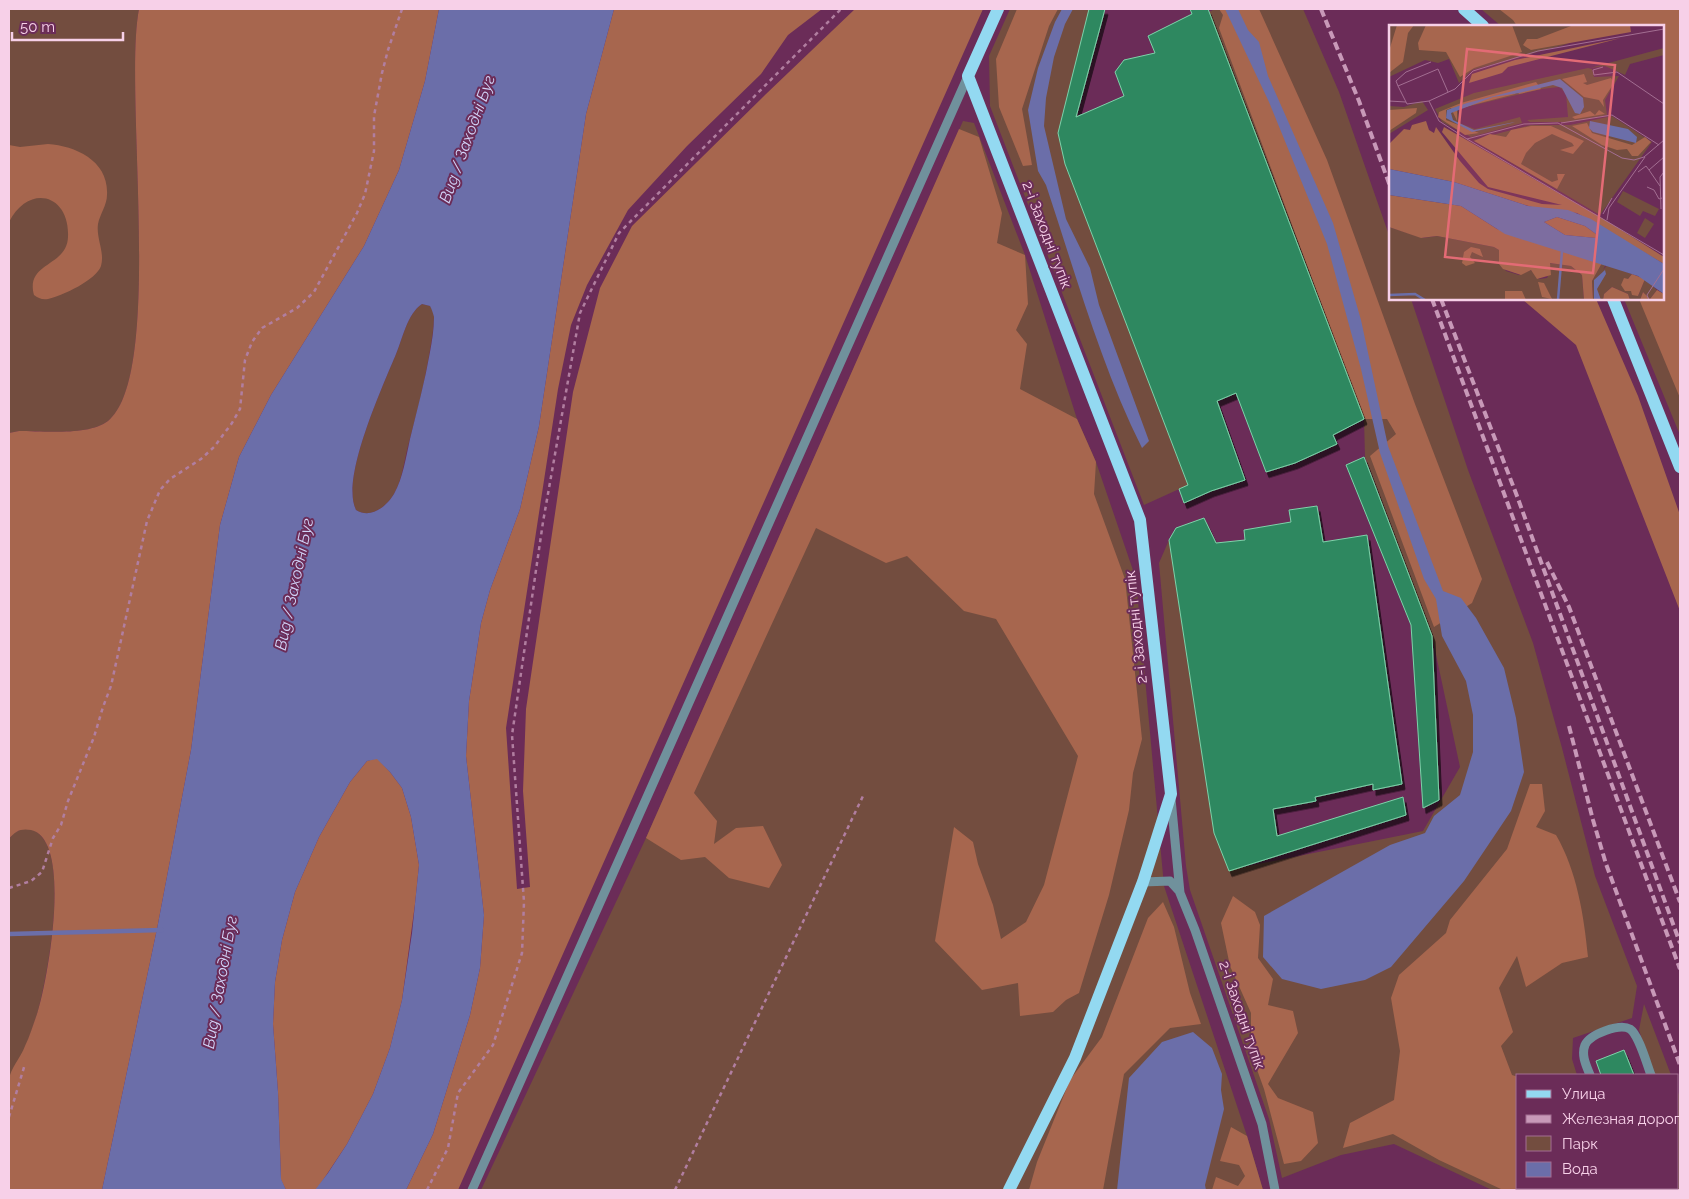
<svg xmlns="http://www.w3.org/2000/svg" width="1689" height="1199" viewBox="0 0 1689 1199" font-family="Raleway,sans-serif">
<style>
.green{fill:#734d3f}
.forest{fill:#a7664e}
.water{fill:#6b6ea9;fill-rule:evenodd}
.lines{fill:none;stroke-linecap:round;stroke-linejoin:round}
.stream{stroke:#6b6ea9;stroke-width:4.5}
.building{fill:#2e8861;stroke:#7dd4a9;filter:url(#shadow)}
.path{stroke:#b17ea0;stroke-width:2.5;stroke-dasharray:4 4;stroke-linecap:butt}
.minor{stroke:#70919c;stroke-width:9}
.major{stroke:#93d9f1;stroke-width:12}
.rail{stroke:#c899b8;stroke-width:4;stroke-dasharray:8 4;stroke-linecap:butt}
.labels{text-anchor:middle;dominant-baseline:central;stroke-width:4;stroke-linejoin:round;paint-order:stroke}
.street-label{font-size:15px;fill:#f7d0e8;stroke:#6b2c58}
.water-label{font-size:16px;font-style:italic;fill:#d2d5f9;stroke:#6b2c58}
.inset-river{fill:none;stroke:#6b6ea9;stroke-width:2.5}
.inset-road{fill:none;stroke:#a36e92;stroke-width:1}
.view{fill:#e36b75;fill-opacity:0.15;stroke:#e36b75;stroke-width:2.5}
.inset-edge{fill:none;stroke:#f7d0e8;stroke-width:2.5}
</style>
<defs>
<filter id="shadow"><feDropShadow dx="3" dy="5.5" stdDeviation="0" flood-color="#0009"/></filter>
</defs>
<rect width="100%" height="100%" fill="#6b2c58"/>
<path class="green" d="M9 9H139C123 91 165 375 108 421 89 436 42 431 19 431L9 433Z
M1010 9H1089L1058 133 1065 164 1188 485 1144 505 990 106 989 56Z
M1215 9H1303L1339 92 1390 238V299H1411L1468 470 1533 643 1562 748 1595 876 1637 986 1632 1018 1573 1038 1572 1059 1577 1075H1518V1188H1600L1596 1190H1492L1394 1144 1341 1155 1282 1178 1269 1119 1190 890 1186 866 1159 563 1169 540 1214 833 1229 870 1423 831 1460 767 1432 636 1365 457 1364 419 1209 12Z
M1481 9H1680V435L1624 299H1663V26H1501Z
M963 121 974 123 1025 255 1077 419 1096 462 1136 579 1164 886 1247 1136 1263 1190H481L646 838Z
M422 304 430 306C433 310 434 313 434 317 434 330 431 343 429 356 424 386 416 416 408 446 404 462 402 480 394 494 386 507 371 519 356 510 340 479 383 386 396 354 403 338 407 314 422 304Z
M24 828C27 829 32 829 35 831 72 851 47 978 38 1011 31 1034 22 1059 9 1078V839L14 833Z
M1644 1004 1671 1075H1654L1639 1030Z
M1678 1092 1680 1099V1190H1646L1647 1188H1678Z"/>
<path class="forest" d="M139 9H439L425 81 399 170 364 246 271 395 239 457 220 525 191 750 157 929 102 1190H9C9 1165 9 1140 9 1114 9 1103 7 1091 9 1080 10 1069 21 1057 25 1046 30 1036 33 1025 37 1014 47 984 74 840 31 830 21 828 15 831 9 839V433L19 431C42 431 89 436 108 421 165 375 123 90 139 9Z
M614 9H822L788 35 761 74 687 146 628 210 587 285 571 325 558 389 506 728 517 889 530 887 523 791 526 709 573 392 600 288 632 226 766 94 855 9H983L458 1190H406L433 1134 470 1015 480 968 484 915 466 756 469 701 481 623 490 590 520 509 539 426 586 114Z
M1017 9H1058L1049 26 1022 109 1032 165 1023 166 999 107 996 59Z
M1219 9H1259L1327 160 1415 404 1482 579 1472 603 1434 627 1370 456 1396 434 1387 419H1364L1219 28 1223 15Z
M1499 9H1680V398L1639 299H1663V26H1517L1513 20Z
M959 129 979 137 1002 213 997 243 1025 255 1028 304 1016 330 1027 344 1020 389 1077 419 1096 462 1094 494 1125 579 1142 739 1133 773 1129 810 1109 895 1079 993 1066 1000 1053 1012 1020 1016 1018 983 982 990 935 941 954 827 973 842 978 864 993 905 1001 939 1026 922 1044 885 1078 756 996 619 964 611 907 556 886 563 816 528 694 793 717 821 714 844 736 828 763 826 782 865 769 888 729 878 705 857 681 860 646 838Z
M48 144C76 146 109 161 107 195 107 205 100 214 98 224 96 239 105 252 101 266 96 280 62 296 48 299 42 300 38 298 34 295 25 262 67 267 68 237 70 194 29 183 9 222V145L20 147Z
M1522 299H1596L1638 396 1680 515V611L1576 345Z
M377 758 390 772 402 788 411 817 419 865 415 904 402 1000 390 1048 373 1094 347 1144 317 1189 286 1190 281 1180 278 1092 273 1024 275 982 282 940 295 892 319 837 350 782 367 761Z
M1530 784H1542L1545 811 1536 827 1556 835C1577 871 1584 916 1588 957L1562 963 1526 987 1517 956 1499 988 1513 1032 1501 1046 1512 1075 1518 1077V1188H1564L1560 1190H1503L1439 1160 1393 1134 1343 1148 1350 1123 1394 1100 1400 1051 1391 998 1399 975 1446 933 1450 920 1507 849Z
M1233 896 1255 912 1260 925 1258 958 1273 979 1268 1005 1293 1011 1298 1033 1268 1084 1278 1098 1313 1112 1318 1143 1301 1161 1284 1164 1264 1089 1251 1053V1013L1230 966 1221 923Z
M1163 902 1174 927 1190 993 1201 1024 1170 1028 1124 1074 1103 1190H1029L1037 1162 1070 1080 1102 1037 1148 918Z
M1231 1127 1247 1136 1263 1190H1212L1216 1177 1238 1186 1245 1176 1239 1165 1220 1161Z"/>
<path class="water" d="M439 9H614L586 114 539 426 520 509 490 590 481 623 469 701 466 756 484 915 480 968 470 1015 433 1134 406 1190H315L328 1173 347 1144 373 1094 390 1048 402 1000 412 933 419 865 411 817 402 788 390 772 377 759 367 761 350 782 319 837 295 892 282 940 275 982 273 1024 278 1092 281 1179 286 1190H102L157 929 191 750 220 525 239 457 271 395 364 246 399 170 425 81ZM422 304 430 306C432 310 433 313 434 317 434 329 432 341 430 352 425 381 417 410 410 439 406 457 403 478 394 494 386 507 371 519 356 510 340 479 383 386 396 354 403 338 407 314 422 304Z
M1062 9H1073L1065 24 1054 57 1046 98 1044 126 1066 219 1090 268 1099 305 1149 441 1142 448C1101 366 1075 272 1046 185L1038 171 1028 110 1038 68 1055 22Z
M1225 9H1238L1248 30 1259 42 1268 76 1333 223 1361 320 1388 446 1443 591 1461 598 1476 618 1504 668 1516 718 1524 772 1511 811 1464 881 1391 967 1365 980 1321 989 1282 979 1263 957 1264 916 1390 845 1425 833 1434 816 1460 795 1473 752V715L1466 681 1442 636 1436 599 1424 579 1380 453 1361 369 1327 244 1269 102Z
M1193 1032 1212 1048 1222 1074 1221 1090 1224 1109 1205 1185 1206 1190H1117L1129 1078 1162 1042Z"/>
<g class="lines">
<path class="stream" d="M9 934 162 930"/>
</g>
<path class="building" d="M1089 9H1105L1076 117 1124 96 1115 72 1124 60 1155 53 1148 36 1192 14 1190 9H1208L1364 419 1333 435 1337 444 1295 463 1266 472 1236 393 1217 401 1245 480 1211 491 1184 503 1179 489 1188 485 1065 164 1058 133Z
M1364 457 1432 636 1439 800 1423 808 1411 625 1346 465Z
M1317 506 1323 542 1367 535 1402 784 1373 790V784L1315 797 1316 801 1273 809 1277 836 1403 797 1406 815 1229 871 1214 833 1169 540 1176 528 1204 518 1216 543 1245 540 1244 530 1291 522 1289 510Z
M1624 1050 1634 1075H1601L1596 1061Z"/>
<g class="lines">
<path class="path" d="M9 888 31 881 42 872 53 838 61 825 68 801 94 737 103 707 111 686 147 521 160 490 170 479 201 459 214 447 232 423 240 409 245 360 252 342 262 328 297 308 314 292 357 213 365 194 374 151V116L382 73 388 50 402 9
M9 1117 25 1064
M427 1190 448 1148 458 1093 493 1045 522 953 524 902 512 735 543 522 580 313 619 233 841 9
M675 1190 863 796"/>
<path class="minor" d="M1171 799 1180 893 1195 930 1262 1124 1275 1190
M1143 882 1170 881 1180 892
M1590 1075C1586 1065 1581 1055 1585 1045 1590 1034 1620 1023 1630 1029 1639 1035 1647 1065 1651 1075
M1629 1188 1630 1190
M472 1190 968 76"/>
<path class="major" d="M998 9 968 76 1140 520 1171 794 1143 882 1075 1058 1009 1190
M1464 9 1483 26
M1613 299 1680 467"/>
<path class="rail" d="M1321 9 1359 101 1390 186
M1432 299 1680 969
M1441 299 1517 496 1680 943
M1547 562 1569 607 1680 902
M1569 726 1593 820 1606 864 1680 1065"/>
</g>
<g class="labels">
<g class="street-label">
<text transform="translate(1047 235) rotate(69)">2-і Заходні тупік</text>
<text transform="translate(1136 627) rotate(-96)">2-і Заходні тупік</text>
<text transform="translate(1242 1015) rotate(71)">2-і Заходні тупік</text>
</g>
<g class="water-label">
<text transform="translate(467 139) rotate(-70)">Bug / Заходні Буг</text>
<text transform="translate(294 584) rotate(-78)">Bug / Заходні Буг</text>
<text transform="translate(220 982) rotate(-80)">Bug / Заходні Буг</text>
</g>
</g>
<g transform="translate(1389 25)">
<rect width="275" height="275" fill="#6b2c58"/>
<path d="M0 0H222L175 20 83 45 70 58 60 34 49 38 36 35 0 52ZM275 23V30L241 39 236 50 216 41 201 43ZM199 43 203 44 205 52 230 51 216 75 218 90 182 97H141L138 95 179 92 177 68 170 62 153 64 69 84 70 98 86 104 131 92 133 98 82 112 53 97 46 84 85 68ZM33 76 39 85 0 109V81L15 82ZM223 91 263 117 211 190 84 115 142 100H181ZM234 166 270 184 266 191 254 186 251 191 228 177ZM256 193 265 199 256 213 248 208ZM0 202 34 213 48 211 105 222 110 225V236L117 246 130 250 142 245 150 254 158 253 162 244 160 238 182 241 193 250 195 275H0ZM213 238 217 239 214 245 218 240 243 249 239 254 242 266 249 271 256 254 268 265 261 274 254 267 251 275H241L239 269 223 262 215 269 214 275H204L203 256Z" fill="#734d3f"/>
<path d="M8 0H25L19 8 14 37 0 48V26ZM37 0H123L133 27 85 43 71 52 57 27 30 25 29 18ZM241 0 242 7 142 25 134 20 138 14H148L182 1ZM232 13 119 42 113 48 80 58 83 49 126 35ZM195 49 198 57 194 58 198 60 222 53 225 58 214 75 215 82 210 75 195 72 173 54ZM147 57 152 64 130 69 128 66 126 69 68 84V96L62 83 57 85V95L90 108 76 110 49 92 50 87 72 78ZM28 83 27 88 0 106V85ZM210 85 216 89 186 94 183 92 201 86 206 90ZM37 96 40 105 45 108 47 102 71 136 90 158 99 164 153 179 173 180 99 162 53 107 55 102 218 196 275 232V239L188 188 149 184 65 157 0 144V119L15 104 21 105 23 100ZM198 98 203 108 243 120 256 112 262 117 249 131H243L238 124 228 125 213 120 183 101ZM142 101H162L195 116 184 129 171 125 185 121 183 118 163 109 146 118 137 128 132 139 163 157 169 155 168 149H176L168 164 85 116 101 109 117 112 122 105ZM0 170 72 181 108 204 213 238 203 256 204 275H195L193 250 182 241 161 238 162 250 148 254 142 245 132 250 114 244 110 239V225L105 222 48 211 32 213 0 202ZM168 192 196 201 207 209V213L176 210 155 197ZM82 222 91 224 94 232 83 227 81 232 86 238 77 241 73 238 75 227ZM243 249 256 254 249 271 243 270 242 266H236L232 260 235 253 239 254ZM149 257 155 258 163 274 153 272ZM223 262 239 269 241 275H214L215 269ZM268 265 275 269V275H251L254 267 261 274ZM116 266H133L137 275H116Z" fill="#a7664e"/>
<path d="M171 54 194 73 195 82 191 89 186 88 173 63 164 60 130 68 104 72 62 88 64 95 85 105 126 97 123 98 83 107 57 93 58 85 78 78ZM201 96 239 104 248 112 247 118 204 107 200 103ZM0 144 65 157 139 181 179 185 202 194 275 239V269L249 251 116 209 72 181 0 170ZM168 192 196 201 207 209V213L176 210 155 197ZM216 245 217 249 208 264 212 275H205V255Z" fill="#6b6ea9" fill-rule="evenodd"/>
<path class="inset-river" d="M0 270 26 269 36 275M169 275 173 226"/>
<path class="inset-road" d="M275 4 149 26 84 46 66 64 40 76 50 96 78 114 135 99 169 98 233 133 245 135 255 132 275 115M214 42 204 45 205 50 228 47 275 79M9 61 7 56 17 47 42 37M0 76 17 77M40 76 18 79 9 61 49 44 59 67M172 98 223 90 270 120M78 114 275 230M249 147 257 141 260 145M271 161 260 145 275 132M258 162 265 165 270 174 273 173M272 184 271 152 275 147M214 189 223 173M218 195 220 183 256 132M260 275 258 270 275 244"/>
<path class="view" d="M78 24 226 40 204 248 56 232Z"/>
<rect width="275" height="275" class="inset-edge"/>
</g>
<rect width="1689" height="1199" fill="none" stroke="#f7d0e8" stroke-width="20"/>
<rect x="1516" y="1074" width="162" height="115" fill="#6b2c58" stroke="#a36e92"/>
<rect x="1526" y="1090" width="25" height="8" fill="#93d9f1" stroke="#a36e92"/>
<text x="1562" y="1099" font-size="15" fill="#f7d0e8">Улица</text>
<rect x="1526" y="1115" width="25" height="8" fill="#c899b8" stroke="#a36e92"/>
<text x="1562" y="1124" font-size="15" fill="#f7d0e8">Железная дорога</text>
<rect x="1526" y="1136" width="25" height="15" fill="#734d3f" stroke="#a36e92"/>
<text x="1562" y="1149" font-size="15" fill="#f7d0e8">Парк</text>
<rect x="1526" y="1162" width="25" height="15" fill="#6b6ea9" stroke="#a36e92"/>
<text x="1562" y="1174" font-size="15" fill="#f7d0e8">Вода</text>
<path d="M12 32v8h111v-8" fill="none" stroke="#f7d0e8" stroke-width="2.5"/>
<text x="20" y="32" font-size="15" fill="#f7d0e8" stroke="#6b2c58" stroke-width="4" paint-order="stroke">50 m</text>
</svg>
